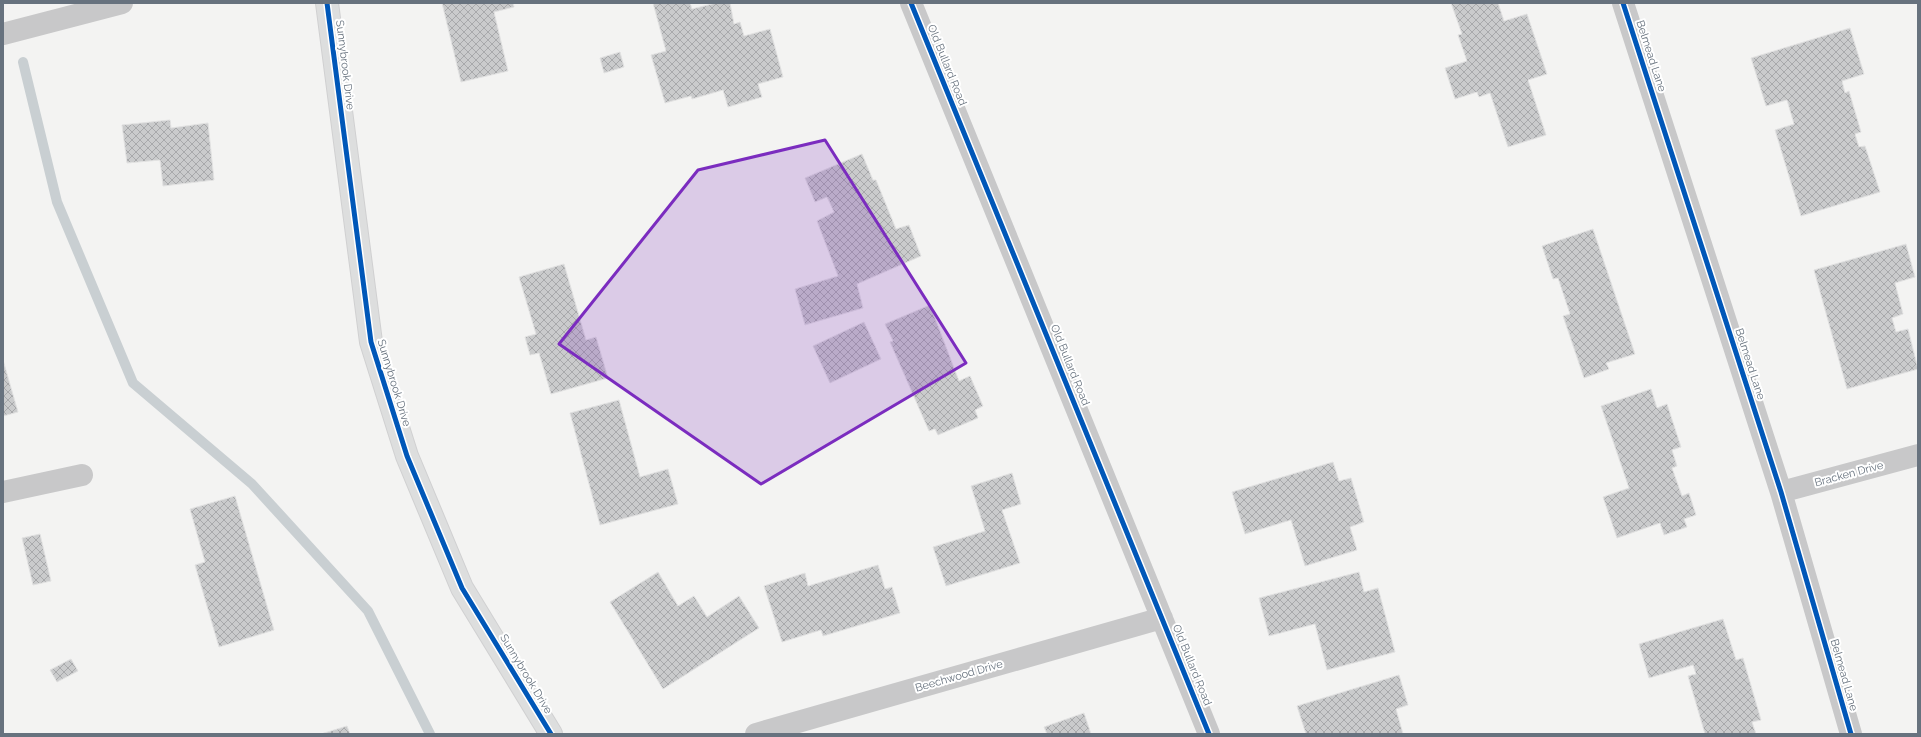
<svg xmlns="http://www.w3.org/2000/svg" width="1921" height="737" viewBox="0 0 1921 737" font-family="Raleway,sans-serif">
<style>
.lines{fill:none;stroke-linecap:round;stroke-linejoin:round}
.stream{stroke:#c9cfd2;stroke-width:10}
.building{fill:url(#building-cross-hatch);stroke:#e2e2e2}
.major-casing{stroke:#d0d0d1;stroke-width:24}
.minor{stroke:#c8c8c9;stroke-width:22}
.major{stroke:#dddede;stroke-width:22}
.cycleway-casing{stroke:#fff;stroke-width:8}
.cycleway{stroke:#0057b8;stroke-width:5}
.marked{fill:#7b2cbf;fill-opacity:0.2;stroke:#7b2cbf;stroke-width:3;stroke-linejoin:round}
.labels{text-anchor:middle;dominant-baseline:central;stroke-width:4;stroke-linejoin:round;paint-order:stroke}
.street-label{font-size:11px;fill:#67727e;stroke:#fff}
</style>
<defs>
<pattern id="building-cross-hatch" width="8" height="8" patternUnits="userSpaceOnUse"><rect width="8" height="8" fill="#cacbcc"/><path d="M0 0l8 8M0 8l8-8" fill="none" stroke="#a8a9ab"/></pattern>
</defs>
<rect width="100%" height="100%" fill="#f3f3f2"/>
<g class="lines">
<path class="stream" d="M23 62 57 202 133 383 252 484 368 611 430 734"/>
</g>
<path class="building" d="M442 3H513L514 7 494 12 508 71 461 82Z
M653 3H690L692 9 716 3H730L734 24 740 22 744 36 770 29 783 77 758 84 762 97 728 107 723 90 692 99 691 96 665 103 651 55 666 51Z
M1451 3H1498L1504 21 1527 14 1547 74 1528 80 1546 135 1508 147 1490 93 1479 97 1477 92 1455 99 1445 68 1467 61 1458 35 1462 34Z
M1850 28 1864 74 1842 81 1845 93 1849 91 1861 132 1855 134 1859 147 1865 146 1880 192 1801 216 1775 130 1794 124 1787 100 1766 106 1751 58Z
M620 52 624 67 604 73 600 58Z
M170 120 171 128 208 123 214 180 163 186 160 160 127 163 122 125Z
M862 154 873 180H876L896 229 909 225 921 256 857 284 863 308 805 325 795 289 838 276 817 221 834 212 827 197 815 202 805 178Z
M1593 229 1635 354 1606 363 1609 369 1584 378 1563 316 1570 314 1558 278 1553 279 1542 246Z
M1906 244 1915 277 1895 283 1903 314 1892 318 1896 332 1908 329 1918 369 1847 389 1814 270Z
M564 264 586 340 596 337 608 378 551 394 539 353 530 355 525 337 536 334 519 277Z
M930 305 959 381 970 376 983 406 975 410 978 418 938 435 935 429 929 431 890 342 893 341 885 324Z
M864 322 881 359 830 383 813 346Z
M3 360 18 412 3 416Z
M1651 389 1657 408 1667 404 1681 447 1672 450 1677 466 1672 468 1682 496 1689 493 1696 515 1684 519 1687 527 1664 535 1660 523 1617 538 1603 497 1629 488 1601 406Z
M619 400 640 477 668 469 678 504 600 525 570 413Z
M1333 462 1339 481 1351 478 1364 522 1350 527 1357 550 1305 566 1291 520 1245 534 1232 492Z
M1012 473 1021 504 1002 510 1020 563 946 586 933 547 985 531 971 486Z
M235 496 274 630 219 647 195 565 205 562 190 509Z
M40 534 51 581 33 585 22 538Z
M878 565 885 589 892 587 900 613 823 636 821 630 782 642 764 586 805 573 808 586Z
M658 572 678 606 694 596 707 617 739 596 759 628 663 689 610 602Z
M1359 572 1364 592 1378 588 1395 652 1327 670 1315 624 1269 636 1259 598Z
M1723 619 1736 660 1743 658 1761 720 1752 722 1756 734H1705L1688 676 1696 674 1693 665 1649 678 1639 644Z
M71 659 78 671 57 682 50 670Z
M1399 675 1408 705 1396 709 1403 734H1306L1297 706Z
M1084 713 1091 734H1047L1044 727Z
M347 726 350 734H321Z"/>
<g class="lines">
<defs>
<path id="major" d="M327 3 371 342 407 456 462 588 551 734"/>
</defs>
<use href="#major" class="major-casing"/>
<path class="minor" d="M911 3 1209 734
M1623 3 1781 492 1851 734
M3 34 122 3
M3 492 82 475
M1781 492 1918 455
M756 734 1162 618"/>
<use href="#major" class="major"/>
<defs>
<path id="cycleway" d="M327 3 371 342 407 456 462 588 551 734
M911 3 1209 734
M1623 3 1781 492 1851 734"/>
</defs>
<use href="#cycleway" class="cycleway-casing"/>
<use href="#cycleway" class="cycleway"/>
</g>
<path class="marked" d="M825 140 966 363 761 484 559 344 698 170Z"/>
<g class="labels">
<g class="street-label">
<text transform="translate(1651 56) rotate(72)">Belmead Lane</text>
<text transform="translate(345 65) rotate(83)">Sunnybrook Drive</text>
<text transform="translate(947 65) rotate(68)">Old Bullard Road</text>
<text transform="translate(1750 364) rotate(72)">Belmead Lane</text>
<text transform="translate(1070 365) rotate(68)">Old Bullard Road</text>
<text transform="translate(394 383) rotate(73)">Sunnybrook Drive</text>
<text transform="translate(1849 474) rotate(-15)">Bracken Drive</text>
<text transform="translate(1192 665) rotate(68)">Old Bullard Road</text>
<text transform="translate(526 674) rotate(59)">Sunnybrook Drive</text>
<text transform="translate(1844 675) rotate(74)">Belmead Lane</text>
<text transform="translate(959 676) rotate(-16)">Beechwood Drive</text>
</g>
</g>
<rect width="1921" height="737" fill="none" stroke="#67727e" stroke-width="8"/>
</svg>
